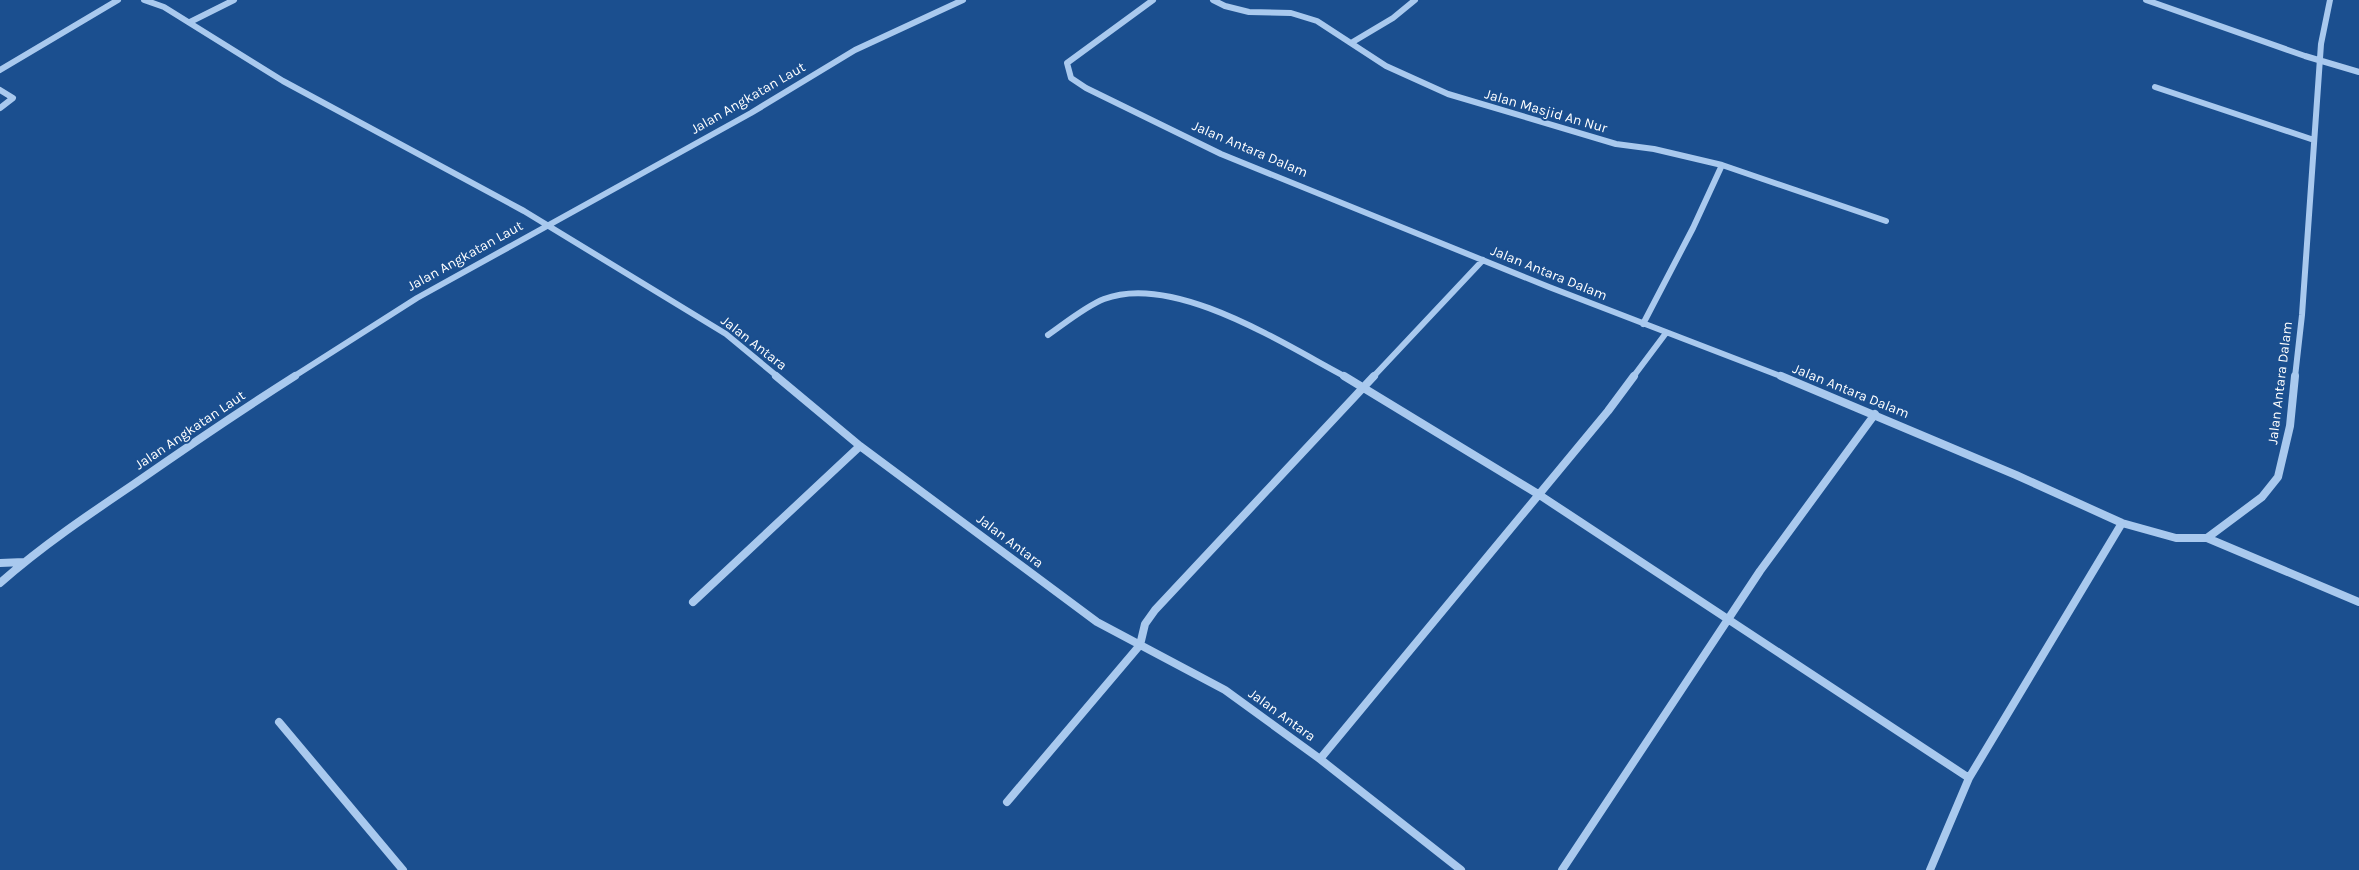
<svg xmlns="http://www.w3.org/2000/svg" width="2359" height="870" viewBox="0 0 2359 870" font-family="Karla,sans-serif">
<style>
.lines{fill:none;stroke-linecap:round;stroke-linejoin:round}
.minor-far1{stroke:#a9c9ee;stroke-width:6}
.minor{stroke:#a9c9ee;stroke-width:8}
.labels{text-anchor:middle;dominant-baseline:central;stroke-width:4;stroke-linejoin:round;paint-order:stroke}
.street-label{font-size:14px;fill:#fff;stroke:#1b4f8f}
</style>
<rect width="100%" height="100%" fill="#1b4f8f"/>
<g class="lines">
<path class="minor-far1" d="M144 0 164 7 283 81 524 211 726 334 778 377
M1153 0 1067 63 1071 78 1086 88 1221 154 1549 287 1783 377
M1213 0 1225 6 1249 12 1291 13 1317 21 1386 66 1448 94 1616 144 1654 149 1722 165 1886 221
M2146 0 2305 56 2359 72
M190 22 234 0
M1351 43 1393 18 1415 0
M0 70 118 0
M2155 87 2314 140
M0 90 13 98 0 108
M1643 324 1693 228 1722 165
M1048 335C1064 324 1086 306 1104 299 1174 272 1285 345 1346 377
M293 377 417 298 751 113 855 50 963 0
M1373 377 1483 260
M1633 377 1666 333
M2295 377 2302 315 2321 44 2330 0"/>
<path class="minor" d="M776 376 860 446 1097 622 1225 690 1320 759 1461 870
M1344 376 1538 494 1969 778
M1781 376 2016 475 2122 523 2176 538H2207L2262 497 2278 477 2290 426 2295 376
M2207 538 2359 602
M0 563 24 562
M0 583C42 546 88 515 134 484 187 447 240 411 295 376
M693 602 860 446
M279 722 403 870
M1320 759 1608 411 1634 376
M1007 802 1140 645 1145 624 1155 610 1374 376
M1562 870 1760 571 1875 414
M1930 870 1969 778 2122 523"/>
</g>
<g class="labels">
<g class="street-label">
<text transform="translate(748 98) rotate(-30)">Jalan Angkatan Laut</text>
<text transform="translate(1546 111) rotate(16)">Jalan Masjid An Nur</text>
<text transform="translate(1250 149) rotate(23)">Jalan Antara Dalam</text>
<text transform="translate(465 256) rotate(-29)">Jalan Angkatan Laut</text>
<text transform="translate(1549 273) rotate(22)">Jalan Antara Dalam</text>
<text transform="translate(754 343) rotate(38)">Jalan Antara</text>
<text transform="translate(2280 383) rotate(-83)">Jalan Antara Dalam</text>
<text transform="translate(1851 391) rotate(22)">Jalan Antara Dalam</text>
<text transform="translate(190 430) rotate(-34)">Jalan Angkatan Laut</text>
<text transform="translate(1010 541) rotate(37)">Jalan Antara</text>
<text transform="translate(1282 715) rotate(36)">Jalan Antara</text>
</g>
</g>
</svg>
